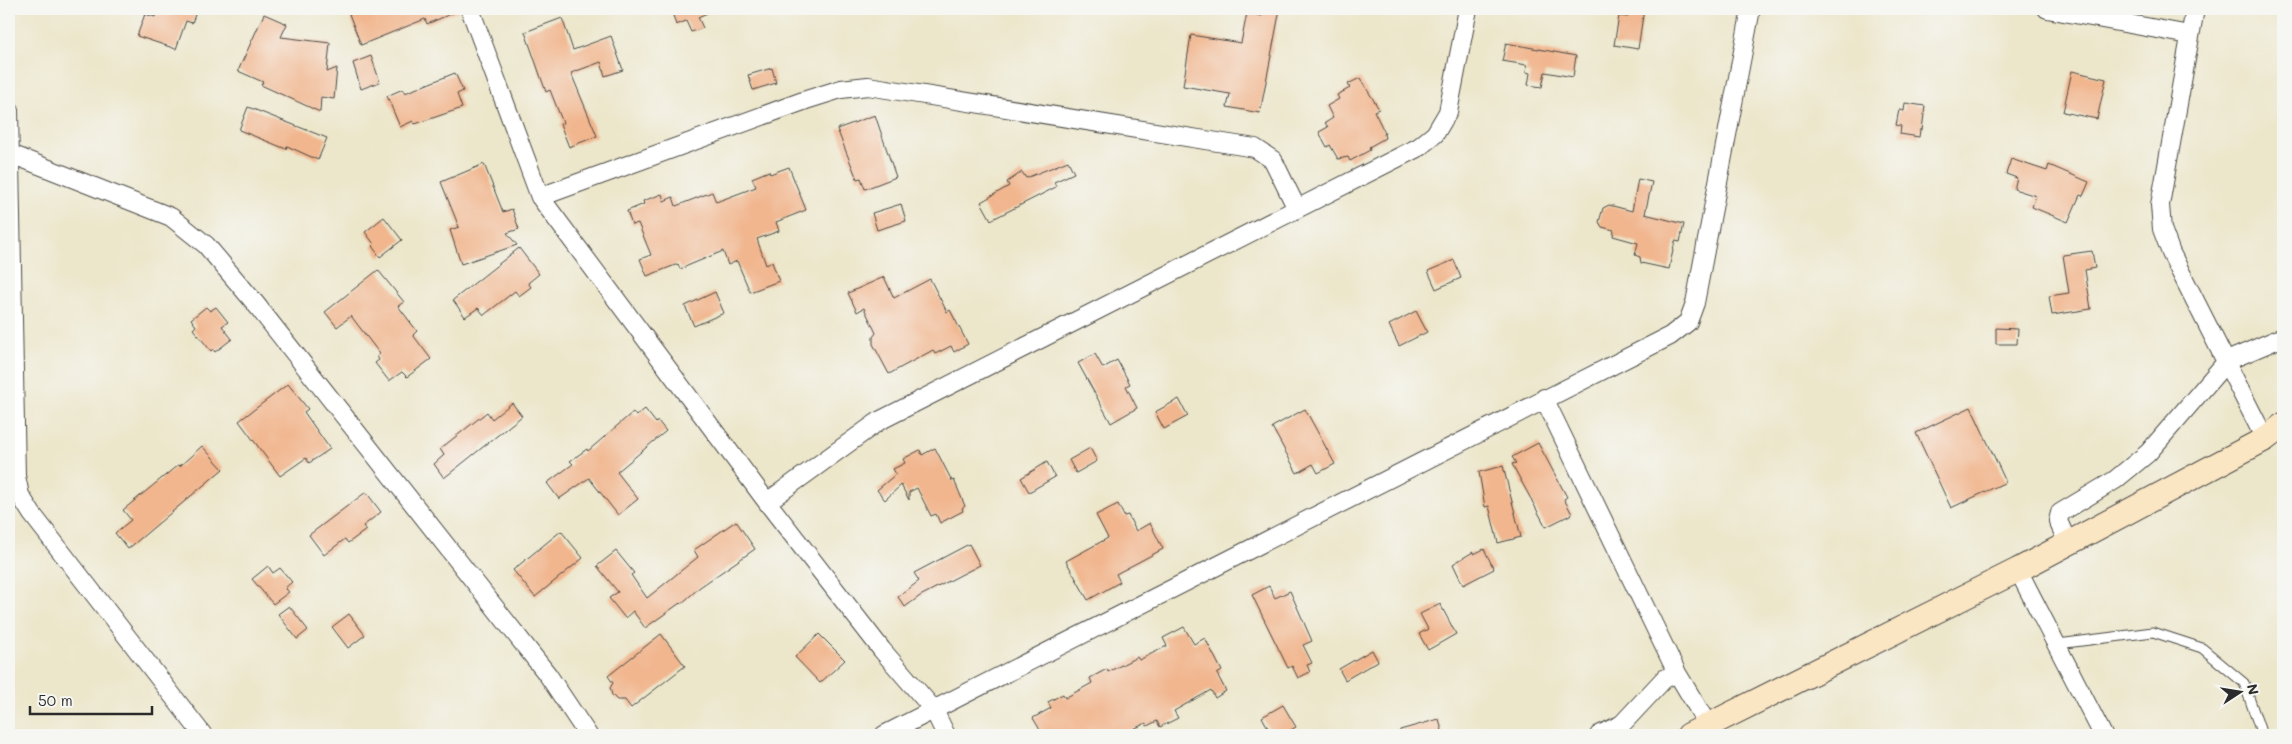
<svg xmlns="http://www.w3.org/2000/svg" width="2292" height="744" viewBox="0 0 2292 744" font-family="Mali,sans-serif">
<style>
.building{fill:#f1b68e}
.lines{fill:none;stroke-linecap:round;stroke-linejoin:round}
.lane-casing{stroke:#484743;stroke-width:11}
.street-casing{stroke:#484743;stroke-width:20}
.secondary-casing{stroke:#484743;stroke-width:26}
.lane{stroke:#fff;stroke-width:9}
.street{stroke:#fff;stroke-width:18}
.secondary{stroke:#fbe6c4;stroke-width:24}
</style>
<rect width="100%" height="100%" fill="#f6f6f2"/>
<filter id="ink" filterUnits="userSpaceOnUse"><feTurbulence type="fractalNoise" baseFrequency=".02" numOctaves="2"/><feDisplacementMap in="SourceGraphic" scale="10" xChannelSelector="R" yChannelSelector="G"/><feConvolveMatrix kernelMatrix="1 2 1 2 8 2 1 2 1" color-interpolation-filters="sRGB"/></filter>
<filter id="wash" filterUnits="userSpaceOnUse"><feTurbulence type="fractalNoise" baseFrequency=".0096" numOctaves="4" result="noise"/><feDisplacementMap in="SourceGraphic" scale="20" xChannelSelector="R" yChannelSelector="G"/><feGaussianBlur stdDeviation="1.12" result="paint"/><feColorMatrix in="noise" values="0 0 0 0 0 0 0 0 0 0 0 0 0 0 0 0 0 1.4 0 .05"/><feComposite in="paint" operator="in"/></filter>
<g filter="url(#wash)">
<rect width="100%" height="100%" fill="#ece6ca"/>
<g id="blocks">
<path class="building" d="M157 9H197L192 23 186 21 176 49 137 36 145 14 155 17Z
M363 9H460V10L427 24 425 19 361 45 349 14Z
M680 9H716L698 17 703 28 691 32 686 21 676 25 672 12Z
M1262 9H1280L1260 113 1227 107 1230 94 1183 86 1191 35 1241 43 1247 13 1262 16Z
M1629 9H1644L1638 49 1614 45 1619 16 1628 17Z
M264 14 287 24 281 37 330 43 327 72 337 68 334 99 321 97 320 112 261 85 263 82 238 71Z
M562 18 573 50 611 36 623 70 605 76 601 62 571 73 597 136 569 147 560 124 563 123 550 90 546 92 525 32Z
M1506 43 1576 56 1573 77 1545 72 1542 87 1528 85 1530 73 1526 72 1527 65 1502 61Z
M371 56 380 82 361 89 353 63Z
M772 68 776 83 753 90 748 75Z
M2072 71 2106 79 2097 119 2063 112Z
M455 73 463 91 457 94 462 108 415 124 413 121 400 127 387 96 403 89 405 93Z
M1360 78 1379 109 1374 111 1385 133 1384 134 1385 138 1369 147 1370 150 1350 161 1348 157 1338 159 1330 145 1327 147 1319 132 1328 127 1325 123 1333 118 1327 106 1339 99 1337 95 1350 88 1348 84Z
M1905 103 1925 106 1922 130H1920L1919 137 1900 134 1901 126 1896 125 1899 110 1904 111Z
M248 107 327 138 318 160 287 146 286 149 239 130Z
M875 115 896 177 865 189 861 178 857 179 837 129Z
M2011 159 2047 171 2049 165 2089 182 2083 196 2080 195 2068 222 2032 207 2036 196 2014 189 2017 178 2006 174Z
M1068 161 1074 173 1054 182 1056 187 991 220 981 202 1009 186 1007 182 1022 172 1026 178Z
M484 164 503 212 512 209 519 229 507 233 517 245 461 264 450 230 459 227 441 182Z
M789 167 806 210 776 222 779 231 757 239 766 265 772 262 779 281 750 292 737 261 728 265 723 251 680 269 678 264 647 276 640 259 651 255 638 223 632 225 627 211 644 204 643 201 662 194 664 201 673 197 676 206 712 192 716 202 756 187 752 178 769 171 770 174Z
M1638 179 1652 182 1645 214 1684 224 1680 242 1675 241 1669 269 1641 263 1640 257 1635 255 1638 243 1613 236 1614 230 1602 227 1599 222 1603 208 1609 205 1632 211Z
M901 204 906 221 877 230 872 213Z
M384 217 402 240 380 257 372 246 374 244 365 232Z
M519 248 539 274 528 283 531 287 519 296 515 291 484 315 478 308 465 317 453 300Z
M2092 251 2095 268 2085 270 2091 309 2052 315 2049 296 2069 293 2063 255Z
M1454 260 1461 278 1436 289 1428 271Z
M378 270 404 302 398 306 417 331 413 335 431 359 407 377 402 372 389 381 375 363 379 360 377 356 380 354 351 316 337 327 325 312Z
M884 277 894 298 930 279 947 312 950 310 968 344 954 352 951 346 935 354 933 350 889 374 873 344V337L876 333 864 308 857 312 848 293Z
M715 292 724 313 694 326 685 306Z
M206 307 210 311 216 307 228 322 222 326 232 339 215 352 213 349 211 351 193 329 196 326 191 319Z
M1416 311 1427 332 1399 346 1389 325Z
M1996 328 2018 329 2017 344H1996Z
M1095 354 1103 368 1117 360 1130 384 1126 386 1137 408 1111 423 1078 363Z
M288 384 308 409 304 412 330 449 309 463 306 458 280 476 239 421Z
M1179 399 1188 416 1164 429 1155 412Z
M512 403 522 416 444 478 434 464 444 455 440 449 487 412 492 419Z
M1971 407 2006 482 1951 508 1916 433Z
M645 409 656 423 658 421 666 431 617 472 638 499 618 515 589 478 559 499 547 483 573 464 570 461 587 449 588 451 633 412 636 416Z
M1305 409 1335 464 1318 473 1313 464 1297 473 1272 427Z
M1538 443 1567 497 1564 499 1572 514 1546 527 1512 464 1516 463 1512 457Z
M202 446 223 469 128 549 115 533 131 520 123 510 178 465 180 466Z
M935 448 952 481 954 480 965 506 962 508 963 511 940 523 936 514 931 516 917 488 909 492V500L901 485 885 500 877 490 896 474 893 469 905 463 903 459 920 450 922 455Z
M1090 448 1097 461 1076 473 1069 460Z
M1047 462 1055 477 1029 492 1021 478Z
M1503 466 1521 537 1498 543 1489 506 1485 507 1479 472Z
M366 492 381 512 363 526 366 530 348 543 345 539 324 555 309 535Z
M1118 504 1124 516 1128 515 1136 531 1150 523 1163 549 1116 574 1120 582 1088 600 1066 561 1108 538 1096 515Z
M736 521 755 549 700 587 681 604 680 603 645 628 633 611 625 618 609 598 618 592 597 566 616 551 634 573 631 575 647 598 698 557 694 550Z
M561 531 583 558 535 597 513 570Z
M969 544 980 565 920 596 905 607 898 597 919 581 914 573Z
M1484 549 1494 569 1463 585 1453 564 1473 552 1474 554Z
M268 566 273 573 280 568 292 582 285 588 289 592 273 604 252 579Z
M1269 586 1275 598 1290 591 1312 641 1303 645 1312 663 1307 665 1310 672 1298 678 1292 666 1288 668 1252 595Z
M1440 604 1456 634 1428 650 1419 634 1428 629 1420 614Z
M289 606 308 630 297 639 278 614Z
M349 614 365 635 348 648 332 627Z
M1184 627 1194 644 1205 638 1222 671 1217 674 1226 691 1215 698 1211 690 1174 711 1178 718 1160 727 1157 721 1147 726 1146 723 1121 735H1043L1033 718 1051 708 1048 702 1063 694 1065 698 1092 683 1090 678 1107 669 1108 672 1137 657 1139 660 1167 646 1163 638Z
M661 634 685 666 631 708 625 700H617L612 695 610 688 613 683 608 676Z
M819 634 845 660 820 683 795 657Z
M1372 650 1378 661 1345 680 1339 669Z
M1283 705 1296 727 1282 735 1279 731 1272 735 1262 717Z
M1439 719 1443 735H1400V730Z"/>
</g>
</g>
<g filter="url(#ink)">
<use href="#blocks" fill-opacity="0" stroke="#484743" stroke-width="1"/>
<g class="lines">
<defs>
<path id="lane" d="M2058 644 2153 632 2202 648 2244 683 2262 735"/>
<path id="street" d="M470 9 540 197 767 502 882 650 934 710 946 735
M2047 9 2190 35
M2195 9 2160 205 2162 229 2171 253 2265 439
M9 110 16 476 20 495 32 514 203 735
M11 154 171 217 206 245 255 303 548 675 588 735
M540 197 806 100 841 89 868 86 1255 148 1273 160 1297 209
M1544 398 1677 673 1708 725
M767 502 879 421 1419 147 1435 134 1448 112 1468 9
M2068 543 2058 521 2060 513 2115 480 2148 453 2227 361 2283 337
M2018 570 2103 735
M884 735 1670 336 1688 322 1695 303 1751 9
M1599 735 1622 724 1664 679 1677 673"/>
<path id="secondary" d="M1689 735 2018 570 2265 439 2283 425"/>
</defs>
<use href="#lane" class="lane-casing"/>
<use href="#street" class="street-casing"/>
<use href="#secondary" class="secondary-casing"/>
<use href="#lane" class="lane"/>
<use href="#street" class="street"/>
<use href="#secondary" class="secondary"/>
</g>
</g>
<rect width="2292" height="744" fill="none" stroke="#f6f6f2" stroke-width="30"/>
<g transform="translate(2240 692) rotate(78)" stroke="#f6f6f2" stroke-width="4" paint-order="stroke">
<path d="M0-4L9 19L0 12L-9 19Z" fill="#2b2b2b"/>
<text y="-8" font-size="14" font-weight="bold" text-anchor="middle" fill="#2b2b2b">N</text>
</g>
<path d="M30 706v8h122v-8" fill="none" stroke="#2b2b2b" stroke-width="2.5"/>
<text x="38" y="706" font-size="15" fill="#2b2b2b" stroke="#f6f6f2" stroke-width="4" paint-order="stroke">50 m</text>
</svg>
